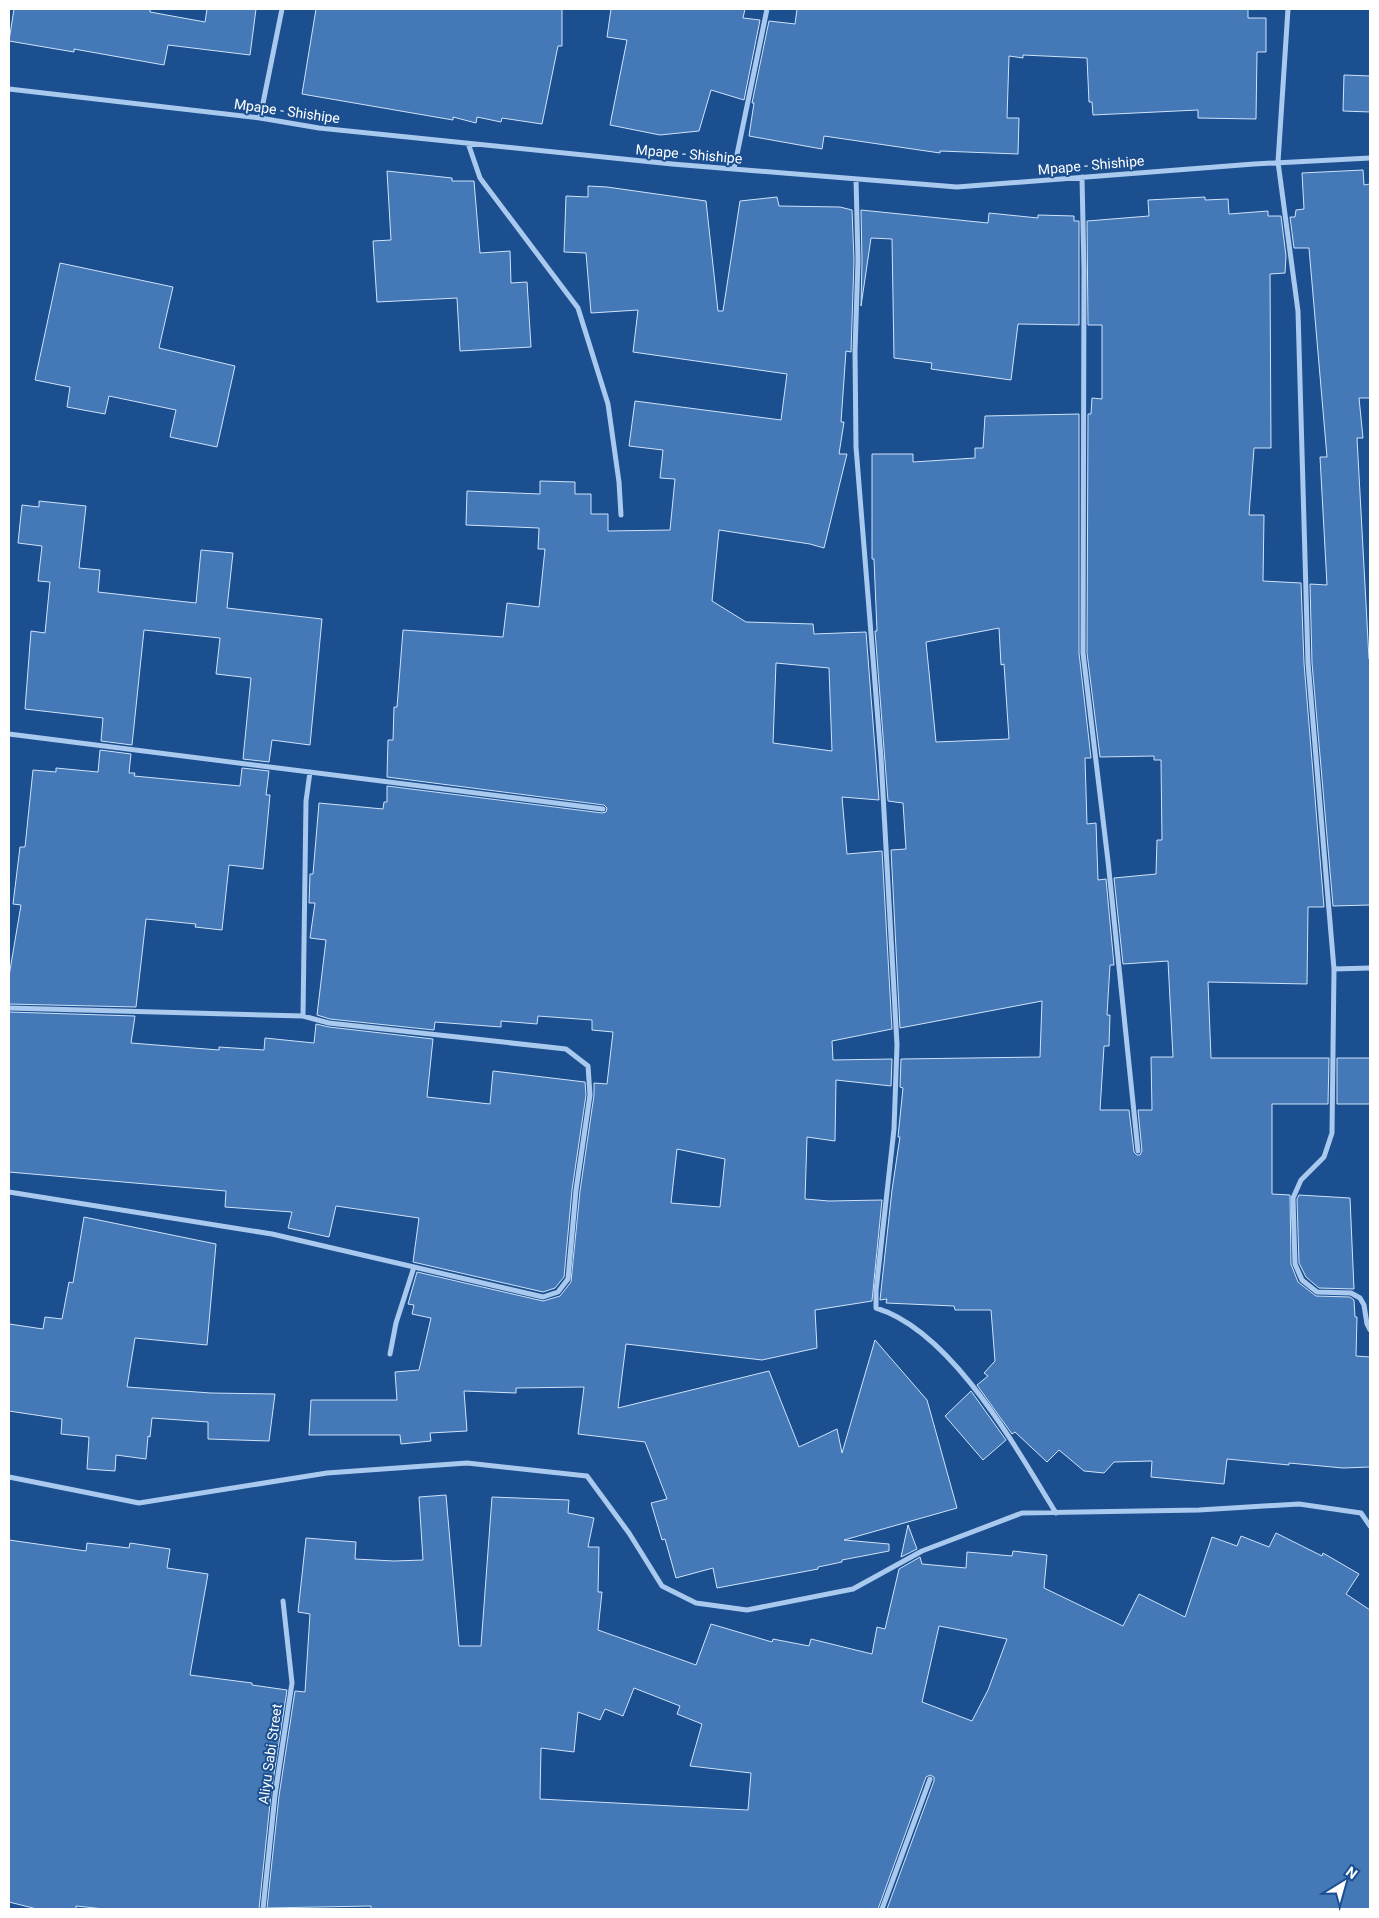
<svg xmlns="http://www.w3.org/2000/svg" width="1379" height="1918" viewBox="0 0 1379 1918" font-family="Roboto,sans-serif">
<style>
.building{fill:#4478b7;stroke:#cfe3fa;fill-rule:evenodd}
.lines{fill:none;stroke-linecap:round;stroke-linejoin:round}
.street{stroke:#a9c9ee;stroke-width:5}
.labels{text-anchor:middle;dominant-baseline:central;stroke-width:4;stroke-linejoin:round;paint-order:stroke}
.street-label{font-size:14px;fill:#fff;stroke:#1b4f8f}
</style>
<rect width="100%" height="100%" fill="#1b4f8f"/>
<path class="building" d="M14 9H150V12L205 22 207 9H256L250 55 168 45 164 65 74 49V52L9 41Z
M316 9H562V46H558L542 124 502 118 501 122 477 117 476 123 453 117V120L302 94Z
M611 9H745L743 18 760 20 744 100 711 90 699 131 660 135 610 125 627 40 607 37Z
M797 9H1248V18H1266V52H1257L1256 119 1198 118V110L1093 115 1092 102H1089L1087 58 1023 55V58L1009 56 1007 118H1019L1018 154 940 151V153L824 136 822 149 749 136 754 103H752L769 21 795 24Z
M1344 75 1370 76V112L1343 111Z
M1363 170 1364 185 1370 184V398H1359L1363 438H1357L1369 659H1370V905L1333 906 1312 663 1310 584 1327 585 1320 457H1327L1309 248H1294L1290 217H1295L1296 210 1304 209 1302 173Z
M387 171 452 178V181H474L480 253 510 251 511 283 527 282 531 347 460 351 457 298 377 302 373 241 391 240Z
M588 186 607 187 706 201 718 311H723L740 201 777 197 779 206 840 207 852 210 854 260 851 352 846 351 841 422H844L839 454H847L824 548 810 544 719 530 712 601 746 622 813 624 814 634 866 632 879 800 842 797 847 854 882 851 892 1029 832 1041 833 1060 892 1059 891 1086 836 1080 835 1141 807 1137 805 1199 829 1201 882 1200 872 1301 815 1310 817 1348 762 1360 626 1344 618 1408 769 1371 799 1447 837 1429 842 1453 875 1340 927 1400 957 1508 844 1540 889 1544V1551L842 1560V1562L818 1567V1569L717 1588 713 1568 676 1578 665 1539 662 1540 651 1503 667 1499 645 1442 578 1434 584 1387 516 1388V1393L464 1391 467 1431 430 1433 431 1441 401 1444 400 1435H309L311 1400H397L395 1372 419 1370 431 1318 412 1314 414 1305 408 1304 417 1272 543 1301 560 1296 571 1282 580 1191 594 1095V1083L607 1084 613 1032 592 1030V1020L538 1016 537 1024 501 1021V1027L435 1022 434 1030 330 1019 317 1015 326 940 310 938 315 903H309L310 874H313L319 803 383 809 384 802H387V786L602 813 606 812 607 808 604 805 387 777 388 740H393L394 707H397L403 630 503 637 507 603 539 607 545 549H538L539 528 466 525 467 491 540 494V481L575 482V494H591V514H608V531L670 530 675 479 660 478 663 450 629 446 635 401 781 420 787 374 633 352 638 310 591 313 586 253 564 252 566 196 588 197ZM776 663 829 668 832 751 773 743ZM677 1149 725 1159 720 1207 671 1203Z
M1205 197V200L1228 199 1229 214 1268 211V216H1281L1286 256 1285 273 1270 274 1271 448H1254L1249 515H1264L1263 581 1301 583 1304 663 1324 907H1308L1307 984 1208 982 1211 1058H1329L1328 1104H1272V1194L1290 1195 1291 1264 1298 1282 1316 1296 1350 1297 1354 1300 1355 1317H1357L1356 1356 1370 1357V1467L1343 1468 1289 1463V1465L1227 1459 1224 1484 1151 1477 1152 1461 1114 1462 1104 1473 1084 1471 1059 1450 1047 1462 1015 1432 1012 1434 977 1385 988 1376 984 1373 995 1361 991 1310H955L954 1306 886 1303 887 1299 880 1300 892 1190 900 1137H898L903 1088 900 1087 901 1059 1040 1057 1042 1001 900 1028 891 850 906 849 903 803 888 801 875 631H877L874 559H872V454H913V462L975 458V448H983L985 416 1079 414V653L1091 758H1085L1087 824 1096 823 1098 880 1106 879 1114 965H1110L1107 1015H1110L1109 1046H1104L1100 1110H1129L1134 1152 1137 1155H1140L1142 1151 1138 1110H1152L1151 1057H1173L1168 961 1123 964 1114 878 1156 874 1157 840H1162L1161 760H1154V756L1100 757 1087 653 1088 414H1091L1092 398 1102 399V325H1088L1087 221 1149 216 1148 200ZM999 628 1001 665 1004 664 1009 739 936 742 926 642Z
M861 210 988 223 989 213 1038 218V215L1074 216V221H1079V325L1018 324 1011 380 931 369 932 363 894 358 892 239 871 238 861 306 862 260Z
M60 263 173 287 159 348 235 366 217 447 170 437 176 410 109 396 105 414 67 407 70 387 35 380Z
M39 501 86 506 79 568 100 570 98 592 196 603 201 550 233 553 227 608 322 619 310 745 272 740 269 762 243 759 251 678 216 674 220 638 144 630 132 745 101 741 103 718 25 709 31 631 45 633 50 582 38 581 42 546 18 543 22 505 39 507Z
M100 750 131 754 129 773H135L134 776 240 786 242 768 269 771 266 795H270L263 869 229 865 222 930 195 927 196 924 146 919 136 1007 9 1004V976L21 905 13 904 20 847H25L33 770 56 772V768L98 772Z
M9 1012 135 1016 131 1043 219 1050V1047L264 1050 265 1038 314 1043 316 1024 329 1027 433 1039 427 1097 490 1104 493 1071 585 1082 586 1095 572 1190 564 1277 555 1288 543 1292 413 1262 419 1218 336 1206 329 1237 288 1228 292 1212 225 1207 226 1191 9 1172Z
M1337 1058H1370V1104H1337Z
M1299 1195 1350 1198 1354 1289 1319 1288 1306 1277 1299 1263 1297 1199Z
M84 1217 216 1244 207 1345 135 1338 127 1387 211 1393 275 1394 269 1441 208 1439V1422L152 1418 150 1437 148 1436 146 1459 116 1455 115 1471 87 1469 89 1437 61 1434 62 1419 9 1411V1324L43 1329 45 1317 62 1319 69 1282 73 1283Z
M971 1391 1006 1440 983 1460 945 1416Z
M446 1495 459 1646H481L492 1497 569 1500 568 1513 594 1518 588 1547H599L598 1592H602L598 1630 696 1665 711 1624 772 1642 773 1639 809 1646 811 1639 872 1654 877 1627 885 1629 899 1569 920 1557 922 1564 966 1568 967 1552 1012 1556 1013 1551 1047 1555 1044 1588 1123 1626 1139 1594 1185 1617 1212 1537 1237 1546 1241 1536 1269 1547 1276 1533 1322 1556 1323 1553 1359 1574 1346 1594 1370 1610V1909H887L934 1781V1777L930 1775 926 1777 878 1909H371V1906L267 1908 279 1796 295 1691 305 1692 310 1614 298 1612 306 1538 356 1542 355 1559 394 1561 423 1560 419 1497ZM939 1626 1007 1639 988 1690 972 1721 922 1702ZM634 1688 680 1706 677 1714 702 1724 690 1766 751 1773 748 1810 540 1799 541 1748 574 1752 578 1712 600 1720 605 1709 623 1716Z
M908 1525 917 1549 901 1557Z
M9 1540 86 1551 87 1543 129 1548 130 1543 170 1549 167 1568 208 1574 190 1675 252 1683V1685L287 1690 271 1794 259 1909H104L76 1906V1909H37L9 1902Z"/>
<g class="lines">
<path class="street" d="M1288 9 1278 162 1298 311 1308 663 1334 969 1332 1133 1324 1157 1301 1180 1293 1198 1295 1264 1302 1280 1317 1292 1351 1293 1360 1298 1364 1305 1367 1324 1370 1330
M9 89 260 118 319 128 672 164 957 187 1254 164 1370 158
M260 118 282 9
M468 143 480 178 578 308 608 404 619 482 621 515
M734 169 767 9
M1082 177 1084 271 1083 653 1108 861 1138 1151
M856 179 858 260 855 351 856 447 881 758 897 1045 894 1129 876 1291V1308C952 1331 1016 1448 1056 1513
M9 734 603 809
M1334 969 1370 968
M9 1008 303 1016 329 1023 566 1049 588 1066 590 1095 576 1190 568 1279 558 1292 543 1297 272 1234 9 1192
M303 1016 306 801 310 772
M390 1354 396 1323 414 1267
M9 1477 139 1503 327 1473 467 1463 587 1476 629 1533 662 1586 696 1603 747 1610 853 1589 922 1551 1022 1513 1199 1510 1299 1504 1361 1513 1370 1526
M263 1909 275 1795 292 1683 283 1601
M882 1909 930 1779"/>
</g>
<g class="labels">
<g class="street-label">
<text transform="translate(287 111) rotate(8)">Mpape - Shishipe</text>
<text transform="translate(689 154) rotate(5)">Mpape - Shishipe</text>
<text transform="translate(1091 165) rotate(-5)">Mpape - Shishipe</text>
<text transform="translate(270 1754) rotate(-82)">Aliyu Sabi Street</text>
</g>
</g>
<rect width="1379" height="1918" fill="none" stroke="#ffffff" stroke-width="20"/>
<g transform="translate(1344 1883) rotate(37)" stroke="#1b4f8f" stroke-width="4" paint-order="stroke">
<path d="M0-4L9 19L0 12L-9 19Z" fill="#ffffff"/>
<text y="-8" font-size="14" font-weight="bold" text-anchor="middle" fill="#ffffff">N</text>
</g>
</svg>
